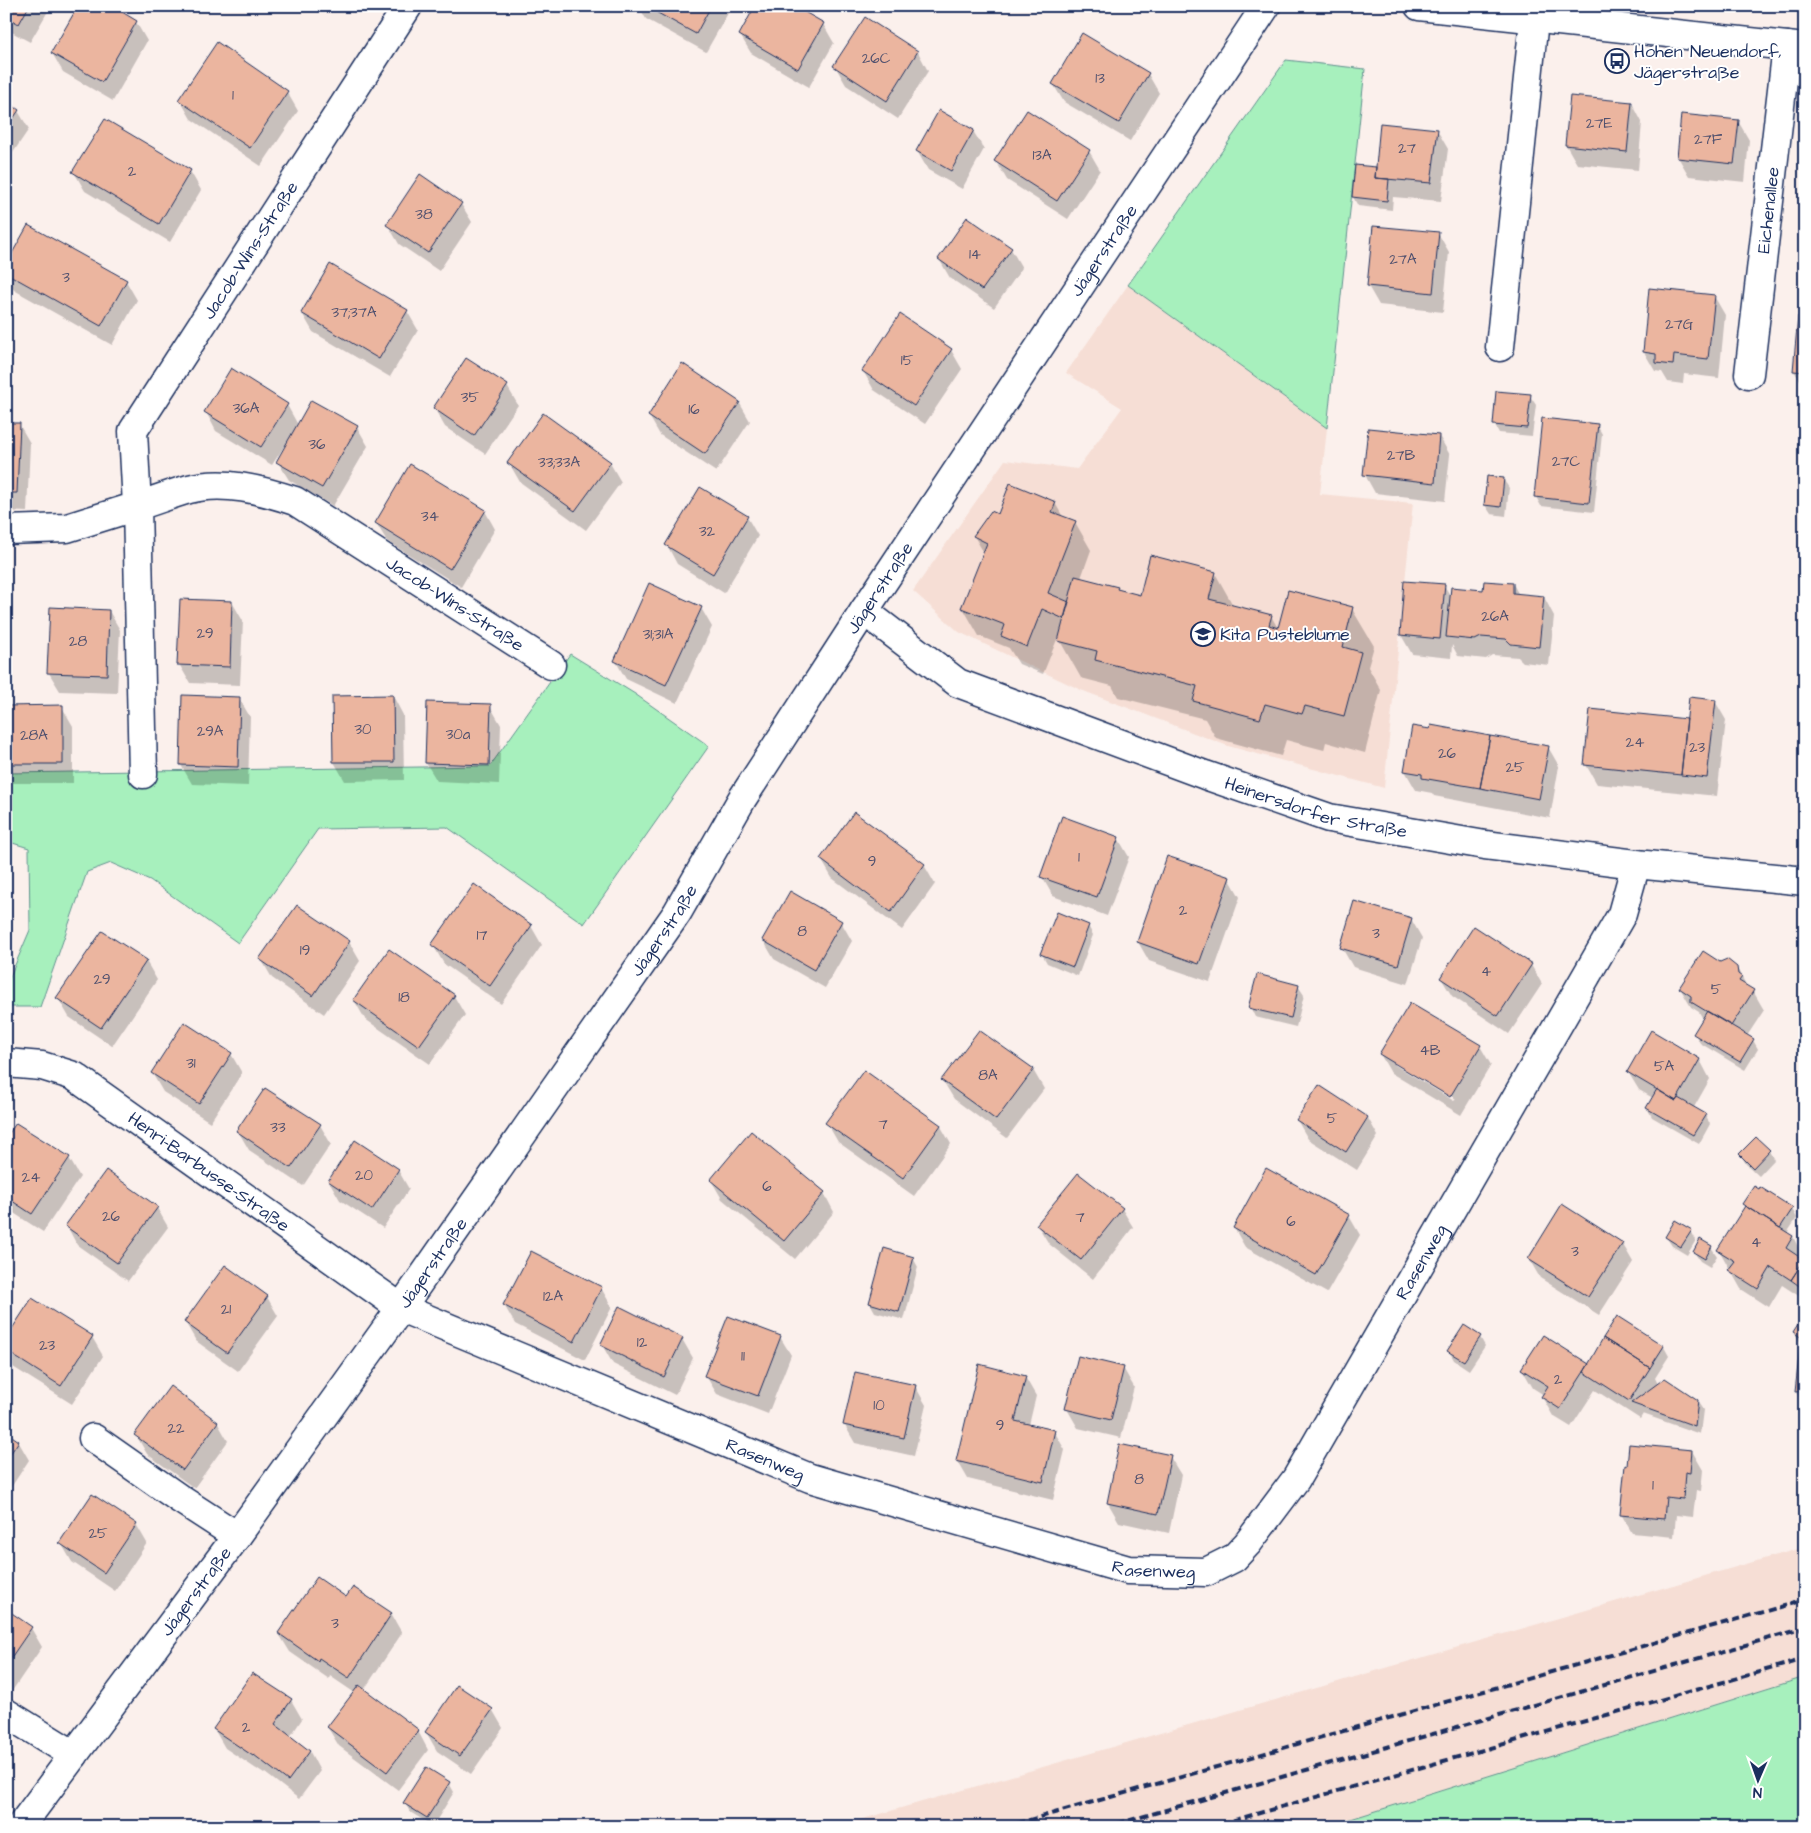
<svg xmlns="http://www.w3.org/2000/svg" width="1811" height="1833" viewBox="0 0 1811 1833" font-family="'Architects Daughter',sans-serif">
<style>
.built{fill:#f6ded5}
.green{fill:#a7f0bd;stroke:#61908e}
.shadow{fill:#0003;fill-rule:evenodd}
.building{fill:#ebb59f;stroke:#1b2f5e}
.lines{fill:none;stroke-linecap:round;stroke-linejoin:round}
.minor-casing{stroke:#1b2f5e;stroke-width:31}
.minor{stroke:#fff;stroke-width:28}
.rail{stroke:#1b2f5e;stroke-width:4;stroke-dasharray:8 4;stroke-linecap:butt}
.labels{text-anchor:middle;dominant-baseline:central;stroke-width:4;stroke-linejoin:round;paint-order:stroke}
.number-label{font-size:15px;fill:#4f506e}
.poi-label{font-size:18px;fill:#1b2f5e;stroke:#fff;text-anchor:start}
.street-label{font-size:18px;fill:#1b2f5e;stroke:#fff}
</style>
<rect width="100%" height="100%" fill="#fbf0ec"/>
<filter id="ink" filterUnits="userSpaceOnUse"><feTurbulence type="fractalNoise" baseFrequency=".02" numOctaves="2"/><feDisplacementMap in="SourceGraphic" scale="10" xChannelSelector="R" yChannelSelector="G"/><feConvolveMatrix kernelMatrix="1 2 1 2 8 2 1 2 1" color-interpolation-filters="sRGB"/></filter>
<g filter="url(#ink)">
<path class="built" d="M1128 285 1327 428 1320 494 1413 503 1384 788 1228 746 1081 690 959 632 913 591 1005 460 1077 469 1122 408 1066 373Z
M1805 1547V1677L1325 1827H835Z"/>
<path class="green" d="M1286 60 1365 69 1327 428 1128 285Z
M570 654 635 694 709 746 584 924 447 827 318 829 238 943 150 880 111 863 87 872 40 1007H6V986L30 930 29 848 6 841V773L490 766Z
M1805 1677V1827H1325Z"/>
<path class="shadow" d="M6 6H51L30 42 6 29Z
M639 6H732L706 52 646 19Z
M792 6 823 24 834 43 809 87 751 53 740 35Z
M136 22 147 41 113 101 63 72 52 53Z
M217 44 287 92 298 111 261 166 191 119 180 100Z
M918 52 928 71 898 119 846 85 835 66Z
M1148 74 1159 93 1130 141 1064 102 1053 84Z
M6 103 18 111 29 129 6 163Z
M1632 103 1642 122 1638 170 1577 164 1566 145Z
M1738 121 1749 140 1745 182 1689 176 1678 157Z
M1437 130 1448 149 1441 201 1393 197 1392 210 1358 206 1353 197 1375 168 1377 171Z
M973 131 984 149 962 189 928 170 917 151Z
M1089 151 1100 170 1068 219 1007 180 996 161Z
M190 171 201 190 170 242 85 191 74 172Z
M461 204 472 222 439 271 399 244 388 225Z
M1374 227 1438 233 1449 252 1443 312 1379 305 1368 286Z
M1011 249 1022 268 994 308 950 278 939 259Z
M6 266 126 281 137 300 112 345 14 290 6 275Z
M1714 296 1725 315 1719 378 1684 374 1683 384 1668 382 1662 372 1655 371 1644 352Z
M407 311 418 330 390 377 313 332 302 313Z
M901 316 951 350 962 369 925 424 874 390 863 371Z
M1805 317V388L1794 371Z
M466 360 507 386 518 405 485 454 445 427 434 408Z
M1530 396 1536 405 1532 436 1499 433 1494 424Z
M739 402 750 421 716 472 660 435 649 416Z
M287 405 298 425 357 427 368 446 333 506 289 480 278 462 287 446 285 445 272 465 216 431 206 412Z
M6 424H19L30 443 27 512 6 511Z
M1597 425 1602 434 1594 512 1541 506 1536 497Z
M1439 436 1450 455 1445 501 1375 493 1365 475Z
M509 463H610L621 482 586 530 520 482Z
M1503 479 1509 488 1506 516 1491 514 1485 505Z
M1055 503 1063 517 1075 522 1091 550 1081 578 1117 588 1118 590 1141 597 1215 573 1234 607 1271 616 1279 630 1352 609 1374 646 1368 667 1381 690 1365 753 1326 742 1324 750 1286 740 1281 756 1216 738 1205 719 1118 697 1112 686 1081 678 1060 641V638L1058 637 1043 674 1019 664 1009 648 979 636 963 608 984 553 974 536 998 516Z
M485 511 495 529 461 587 387 541 376 523Z
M747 517 758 536 724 593 677 564 667 545Z
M1513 584 1519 595 1544 597 1554 616 1549 665 1523 662 1518 657 1492 655 1486 659 1458 656 1452 645 1451 658 1412 654 1401 635 1444 585 1451 597Z
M232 602 243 621 240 685 190 683 179 664Z
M701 608 712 627 677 703 626 679 615 660Z
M109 611 120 630 117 693 60 691 49 673Z
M393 696 403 715 404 780 345 781 334 762V697Z
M239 698 250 717 248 786 192 784 181 765Z
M1715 701 1726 720 1717 796 1597 784 1586 765 1688 721Z
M490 706 501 725 499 784 437 781 426 763Z
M6 707H62L73 726V783H6Z
M1548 747 1559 766 1550 818 1434 796 1432 793 1416 790 1405 771Z
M854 814 924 865 935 884 902 930 832 878 821 859Z
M1118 838 1129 857 1107 916 1053 896 1042 877Z
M1229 878 1240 897 1210 982 1149 961 1138 942Z
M474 886 531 926 542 945 501 1004 444 964 433 945Z
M297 907 349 942 360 961 324 1014 272 978 261 959Z
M1411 919 1422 938 1408 984 1353 967 1342 948Z
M841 922 852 941 825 988 774 959 763 940Z
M1088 926 1093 935 1078 976 1047 963 1042 954Z
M146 961 157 980 112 1046 69 1017 58 998Z
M1720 963 1736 967 1748 988 1753 991 1764 1010 1747 1036 1753 1040 1758 1049 1745 1070 1700 1043 1695 1034 1703 1019 1699 1012 1691 1007 1680 988Z
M1531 965 1542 984 1509 1034 1452 996 1441 978Z
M1298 986 1304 995 1296 1027 1255 1017 1250 1007Z
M454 996 465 1015 430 1064 365 1019 354 1000Z
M1652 1032 1700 1060 1710 1079 1693 1109 1705 1115 1710 1124 1699 1144 1652 1117 1647 1108 1653 1098 1639 1090 1628 1072Z
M1480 1046 1491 1065 1461 1115 1391 1073 1380 1054ZM1395 1062 1456 1099 1454 1101 1395 1065Z
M231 1054 242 1073 210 1122 163 1092 152 1073Z
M1033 1070 1044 1089 1007 1138 954 1099 943 1081Z
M1368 1118 1378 1136 1357 1170 1308 1139 1297 1120Z
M827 1123 940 1125 951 1144 914 1196 838 1142Z
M320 1125 331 1144 303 1186 249 1150 238 1131Z
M6 1141 69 1158 80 1177 43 1232 6 1208Z
M1769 1151 1774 1160 1759 1176 1746 1164 1741 1155Z
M398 1170 409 1189 383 1228 340 1200 329 1181Z
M711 1180 824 1193 834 1212 795 1259 722 1199Z
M1744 1204 1792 1209 1797 1218 1787 1233 1793 1237 1803 1256 1801 1259 1805 1262V1300L1782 1285 1769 1307 1741 1289 1719 1250 1746 1207Z
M157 1208 168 1227 128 1281 77 1245 67 1226Z
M1122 1209 1133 1227 1093 1279 1049 1244 1038 1226Z
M1349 1216 1360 1235 1327 1293 1245 1247 1234 1228Z
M1691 1231 1696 1240 1687 1255 1672 1246 1666 1237Z
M1622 1243 1633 1262 1599 1315 1540 1278 1529 1259Z
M1711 1247 1717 1256 1710 1267 1700 1261 1694 1252Z
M913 1258 918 1267 904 1320 875 1312 870 1303Z
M225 1267 267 1297 278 1316 238 1371 196 1341 185 1322Z
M601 1288 612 1307 585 1360 515 1324 504 1305Z
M1805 1316V1401H1801L1796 1392 1802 1345 1794 1332Z
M92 1337 103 1356 72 1404 13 1367 6 1356V1341Z
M780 1337 791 1355 768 1414 717 1394 706 1376Z
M1480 1337 1485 1346 1469 1370 1454 1360 1449 1351Z
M682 1339 693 1358 675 1395 613 1364 602 1345Z
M1664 1347 1669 1356 1655 1378 1658 1384 1697 1401 1703 1410 1700 1434 1643 1414 1640 1419 1595 1390 1571 1427 1553 1416 1542 1397 1544 1395 1533 1388 1522 1369 1588 1365Z
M1123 1368 1134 1387 1121 1438 1078 1428 1067 1409Z
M1025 1377 1036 1396 1029 1425 1054 1431 1065 1450 1053 1500 968 1479 957 1460Z
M915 1386 926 1405 914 1456 855 1443 844 1424Z
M217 1422 228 1441 194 1488 147 1454 136 1435Z
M6 1434 18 1441 29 1460 6 1495Z
M1692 1451 1703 1470 1701 1491 1696 1490 1693 1517 1676 1515 1674 1537 1632 1533 1621 1514Z
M1170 1457 1181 1475 1169 1533 1119 1522 1108 1503Z
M136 1524 147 1543 115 1591 72 1562 61 1543Z
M347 1599 391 1614 402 1633 364 1690 418 1731 428 1750 398 1790 339 1746 328 1728 355 1693 330 1676 329 1679 290 1652 279 1634Z
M6 1611 31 1628 42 1647 12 1691 6 1688Z
M291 1700 302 1719 290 1737 310 1752 320 1771 299 1799 265 1773 264 1774 225 1748 214 1729Z
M492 1709 503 1728 471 1774 437 1751 426 1732Z
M449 1783 454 1792 433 1826 410 1812 405 1803Z"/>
<path class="building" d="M6 6H29L19 24 6 17Z
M78 6H112L137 21 102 82 51 53Z
M645 6H711L696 34Z
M755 6H794L824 23 798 69 739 35Z
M865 17 918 51 887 101 833 66Z
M1082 33 1149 73 1119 123 1052 84Z
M217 42 288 91 250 148 178 100Z
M1570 96 1632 102 1627 152 1565 145Z
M6 101 19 110 6 129Z
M939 110 974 130 951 171 916 151Z
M1027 110 1090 150 1057 201 994 161Z
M1681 114 1739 120 1734 164 1677 158Z
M105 119 191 170 159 224 72 172Z
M1380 123 1438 129 1431 183 1375 178Z
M1355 165 1376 167 1375 178 1389 179 1387 201 1352 197Z
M420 174 462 203 428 253 386 225Z
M967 217 1012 248 982 290 938 259Z
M28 225 127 280 101 326 6 273V264Z
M1373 226 1439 232 1433 293 1367 286Z
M330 264 408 310 379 359 301 313Z
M1649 288 1715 295 1708 359 1674 355 1673 365 1656 363V354L1643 352Z
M1805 303V372L1793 371 1798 316H1804Z
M900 314 952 349 914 406 862 371Z
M466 358 508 385 474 436 433 408Z
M682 363 740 402 705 454 648 416Z
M231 368 288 404 261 447 204 412Z
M1496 391 1531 394 1527 428 1493 425Z
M311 400 358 426 322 488 276 462Z
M543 413 611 462 575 511 507 463Z
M1542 418 1598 424 1589 503 1534 497Z
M6 423H20L17 493H6Z
M1368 428 1439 435 1435 483 1363 475Z
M410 464 486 510 450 569 375 523Z
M1487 476 1504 478 1501 507 1484 505Z
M1010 483 1056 502 1052 512 1076 521 1048 593 1069 602 1064 619 1042 609 1027 647 1001 636 1005 625 961 608 987 543 973 536 991 511 998 514Z
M700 487 748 516 713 574 665 545Z
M1150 555 1216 572 1209 599 1272 615 1269 625 1278 628 1288 590 1353 607 1343 647 1361 652 1344 716 1305 706 1302 714 1265 704 1260 719 1193 701 1197 686 1095 660 1097 651 1058 641 1075 576 1118 587 1117 589 1140 595Z
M1404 581 1445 584 1440 639 1400 635Z
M1484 581 1513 583V593L1544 596 1539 647 1511 644 1506 639 1481 637 1475 640 1446 637 1451 587 1483 590Z
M649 583 702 607 666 685 614 661Z
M180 599 232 601 230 667 177 665Z
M50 607 109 610 107 675 47 673Z
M182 695 240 697 238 767 180 765Z
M393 695 394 762H333L332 696Z
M1689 697 1716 700 1707 778 1681 775Z
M427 702 491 704 489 765 425 763Z
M63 705V764H6V706Z
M1590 709 1687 719 1681 775 1584 765Z
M1431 725 1490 736 1480 788 1422 778V774L1404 771 1412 726 1430 729Z
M1490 736 1549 746 1539 799 1480 788Z
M854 812 925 864 891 912 820 859Z
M1062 816 1119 837 1097 897 1040 877Z
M1167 856 1230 877 1199 964 1137 942Z
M474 884 532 925 490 986 431 945Z
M790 891 842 921 814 970 762 940Z
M1354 901 1412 918 1398 965 1340 948Z
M297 905 350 941 313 996 259 959Z
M1057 912 1089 925 1073 967 1040 954Z
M1474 926 1532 964 1498 1016 1440 978Z
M102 931 147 960 101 1028 56 998Z
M389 949 455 995 419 1046 353 1000Z
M1703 951 1720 962 1727 959 1737 967 1738 974 1742 977 1739 981 1754 990 1731 1026 1691 1002V996L1679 988Z
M1257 974 1299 985 1291 1018 1248 1008Z
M1410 1003 1481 1045 1450 1097 1379 1054Z
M1707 1011 1754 1039 1740 1062 1693 1034Z
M184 1022 232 1053 199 1104 151 1073Z
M979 1030 1034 1069 996 1120 941 1080Z
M1651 1030 1700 1059 1676 1101 1627 1072Z
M864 1070 941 1125 903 1178 825 1123Z
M1319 1085 1368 1117 1346 1152 1296 1120Z
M265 1088 321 1124 291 1168 236 1131Z
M1657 1089 1676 1101 1678 1098 1706 1114 1693 1135 1646 1108Z
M16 1123 70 1157 32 1214 6 1197V1138Z
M751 1131 825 1192 784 1241 710 1180Z
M1756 1137 1770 1150 1753 1168 1739 1154Z
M355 1140 399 1169 372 1210 328 1181Z
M1266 1168 1350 1215 1316 1275 1233 1228Z
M106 1170 158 1207 117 1263 65 1226Z
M1078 1173 1123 1208 1081 1260 1036 1225Z
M1754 1186 1759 1189 1760 1187 1793 1208 1780 1228 1742 1204Z
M1562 1204 1623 1243 1588 1297 1528 1259Z
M1745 1206 1793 1236 1786 1248 1804 1260 1791 1280 1771 1267 1758 1289 1728 1270 1735 1261 1717 1250Z
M1675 1220 1692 1230 1681 1247 1665 1237Z
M1700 1239 1712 1246 1705 1259 1693 1252Z
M884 1248 914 1257 899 1312 869 1303Z
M531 1251 602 1287 574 1342 503 1305Z
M1804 1260 1805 1261V1290L1791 1280Z
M225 1265 268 1296 227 1353 184 1322Z
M32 1298 93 1336 61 1386 6 1351V1338Z
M619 1306 683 1338 664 1377 600 1345Z
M1805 1313V1340L1793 1332Z
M728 1316 781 1336 758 1396 704 1376Z
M1617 1316 1664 1346 1650 1368 1603 1338Z
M1464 1325 1481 1336 1464 1361 1447 1351Z
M1543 1335 1589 1364 1560 1409 1541 1397 1548 1386 1521 1369Z
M1603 1338 1650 1368 1629 1401 1584 1372Z
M1801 1338 1805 1340V1391L1795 1392Z
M1078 1356 1124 1367 1111 1420 1065 1409Z
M979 1364 1026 1376 1015 1421 1055 1430 1043 1482 956 1461Z
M855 1372 916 1385 904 1438 843 1425Z
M1665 1378 1698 1400 1695 1426 1631 1403Z
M170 1386 218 1422 183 1470 134 1435Z
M6 1432 19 1441 6 1460Z
M1119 1444 1171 1455 1158 1514 1107 1503Z
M1629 1444 1692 1450 1690 1473 1685 1472 1683 1499 1666 1497 1664 1519 1620 1515 1625 1465 1627 1466Z
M92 1494 137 1524 104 1573 59 1543Z
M317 1577 346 1597 353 1587 392 1613 349 1678 319 1658 318 1661 278 1633Z
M6 1609 32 1627 6 1665Z
M252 1673 292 1699 275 1724 310 1751 288 1781 254 1755 253 1756 213 1729Z
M359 1685 419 1730 387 1772 327 1727Z
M457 1685 493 1709 460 1756 425 1732Z
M426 1767 450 1782 427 1818 403 1803Z"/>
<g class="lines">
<defs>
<g id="minor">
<path d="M1419 6 1805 48"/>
<path d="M1500 347 1534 20"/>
<path id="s1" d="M1749 374 1787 46"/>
<path id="s2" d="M6 530 67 528 137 506 133 431 408 6"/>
<path id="s3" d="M864 611 958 683 1205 775 1329 818 1485 845 1636 864 1805 881"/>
<path id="s4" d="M143 774 137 506C154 501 171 494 189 489 224 480 262 490 295 501L551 665"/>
<path id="s5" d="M6 1063 42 1066 74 1076 401 1308 810 1478 1128 1570 1206 1572 1234 1558 1248 1543 1296 1479 1622 914 1636 864"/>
<path d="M93 1438 180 1499 237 1536"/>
<path d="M6 1713 74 1755"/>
<path id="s6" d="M20 1827 237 1536 401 1308 677 913 742 799 864 611 1266 6"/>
</g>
</defs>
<use href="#minor" class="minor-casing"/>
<use href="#minor" class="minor"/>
<path class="rail" d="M1005 1827 1805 1600
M1106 1827 1805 1628
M1210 1827 1805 1659"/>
</g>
</g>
<defs>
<symbol id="bus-ring" viewBox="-11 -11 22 22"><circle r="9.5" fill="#fff" stroke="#1b2f5e" stroke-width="1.5"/><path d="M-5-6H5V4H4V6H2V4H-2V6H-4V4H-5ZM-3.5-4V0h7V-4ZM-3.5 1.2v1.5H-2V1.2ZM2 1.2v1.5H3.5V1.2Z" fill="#1b2f5e"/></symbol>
<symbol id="school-ring" viewBox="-11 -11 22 22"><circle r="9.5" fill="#fff" stroke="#1b2f5e" stroke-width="1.5"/><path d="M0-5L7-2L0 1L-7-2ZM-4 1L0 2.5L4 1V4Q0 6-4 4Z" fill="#1b2f5e"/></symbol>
</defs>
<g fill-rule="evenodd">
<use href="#bus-ring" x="1603" y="47" width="28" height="28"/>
<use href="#school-ring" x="1189" y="620" width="28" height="28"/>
</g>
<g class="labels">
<g class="number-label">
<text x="876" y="58">26C</text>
<text x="1100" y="78">13</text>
<text x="233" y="95">1</text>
<text x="1599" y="123">27E</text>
<text x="1708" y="139">27F</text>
<text x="1407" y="148">27</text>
<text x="1042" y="155">13A</text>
<text x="132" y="171">2</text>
<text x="424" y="214">38</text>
<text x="975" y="254">14</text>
<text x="1403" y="259">27A</text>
<text x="66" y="277">3</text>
<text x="354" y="312">37;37A</text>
<text x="1679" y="324">27G</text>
<text x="907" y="360">15</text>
<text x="470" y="397">35</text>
<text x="246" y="408">36A</text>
<text x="694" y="409">16</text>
<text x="317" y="444">36</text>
<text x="1401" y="455">27B</text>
<text x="1566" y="461">27C</text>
<text x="559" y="462">33;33A</text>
<text x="430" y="516">34</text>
<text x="707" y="531">32</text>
<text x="1495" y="616">26A</text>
<text x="205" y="633">29</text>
<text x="658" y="634">31;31A</text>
<text x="78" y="641">28</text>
<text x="363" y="729">30</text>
<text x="210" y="731">29A</text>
<text x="458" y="734">30a</text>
<text x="34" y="735">28A</text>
<text x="1635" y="742">24</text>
<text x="1697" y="747">23</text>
<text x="1447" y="753">26</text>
<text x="1515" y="767">25</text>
<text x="1079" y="857">1</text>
<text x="872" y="861">9</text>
<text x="1183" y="910">2</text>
<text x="802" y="931">8</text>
<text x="1376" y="933">3</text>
<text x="482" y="935">17</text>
<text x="305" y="950">19</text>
<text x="1486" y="971">4</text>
<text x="102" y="979">29</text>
<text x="1716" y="989">5</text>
<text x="404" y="997">18</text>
<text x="1430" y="1050">4B</text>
<text x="191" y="1063">31</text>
<text x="1664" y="1066">5A</text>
<text x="988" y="1075">8A</text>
<text x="1332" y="1118">5</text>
<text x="883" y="1124">7</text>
<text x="278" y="1127">33</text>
<text x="364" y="1175">20</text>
<text x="31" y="1177">24</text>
<text x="767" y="1186">6</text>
<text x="111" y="1216">26</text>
<text x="1080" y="1217">7</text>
<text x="1291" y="1221">6</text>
<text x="1756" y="1242">4</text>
<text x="1575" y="1251">3</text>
<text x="553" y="1296">12A</text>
<text x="226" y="1309">21</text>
<text x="642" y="1342">12</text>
<text x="47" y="1345">23</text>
<text x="743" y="1356">11</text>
<text x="1558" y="1379">2</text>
<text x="879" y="1405">10</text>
<text x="1000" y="1425">9</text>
<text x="176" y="1428">22</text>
<text x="1139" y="1479">8</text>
<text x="1653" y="1485">1</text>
<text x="98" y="1533">25</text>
<text x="335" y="1623">3</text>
<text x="246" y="1727">2</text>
</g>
<g class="poi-label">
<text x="1634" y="51">Hohen Neuendorf,<tspan x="1634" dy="21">Jägerstraße</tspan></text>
<text x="1220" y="634">Kita Pusteblume</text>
</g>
<g class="street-label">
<text stroke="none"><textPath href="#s1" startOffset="165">Eichenallee</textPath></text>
<text stroke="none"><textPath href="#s2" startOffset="425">Jacob-Wins-Straße</textPath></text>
<text stroke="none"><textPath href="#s6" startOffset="1914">Jägerstraße</textPath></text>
<text stroke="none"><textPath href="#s6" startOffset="1509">Jägerstraße</textPath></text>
<text stroke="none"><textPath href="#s4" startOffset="621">Jacob-Wins-Straße</textPath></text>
<text stroke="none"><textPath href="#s3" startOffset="498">Heinersdorfer Straße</textPath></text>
<text stroke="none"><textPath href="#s6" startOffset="1104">Jägerstraße</textPath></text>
<text stroke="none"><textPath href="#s5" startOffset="235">Henri-Barbusse-Straße</textPath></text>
<text stroke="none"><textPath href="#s5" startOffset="1705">Rasenweg</textPath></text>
<text stroke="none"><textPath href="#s6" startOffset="699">Jägerstraße</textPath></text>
<text stroke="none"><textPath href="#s5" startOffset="865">Rasenweg</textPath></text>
<text stroke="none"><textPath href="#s5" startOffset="1270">Rasenweg</textPath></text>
<text stroke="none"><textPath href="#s6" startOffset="294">Jägerstraße</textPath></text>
</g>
</g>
<rect width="1811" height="1833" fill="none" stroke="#fff" stroke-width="25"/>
<rect x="12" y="12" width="1786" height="1808" fill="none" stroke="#1b2f5e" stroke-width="2" filter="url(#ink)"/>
<g transform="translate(1758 1780) rotate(182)" stroke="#ffffff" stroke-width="4" paint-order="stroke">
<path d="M0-4L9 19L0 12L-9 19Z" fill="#1b2f5e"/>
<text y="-8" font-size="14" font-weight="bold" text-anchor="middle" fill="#1b2f5e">N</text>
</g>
</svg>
